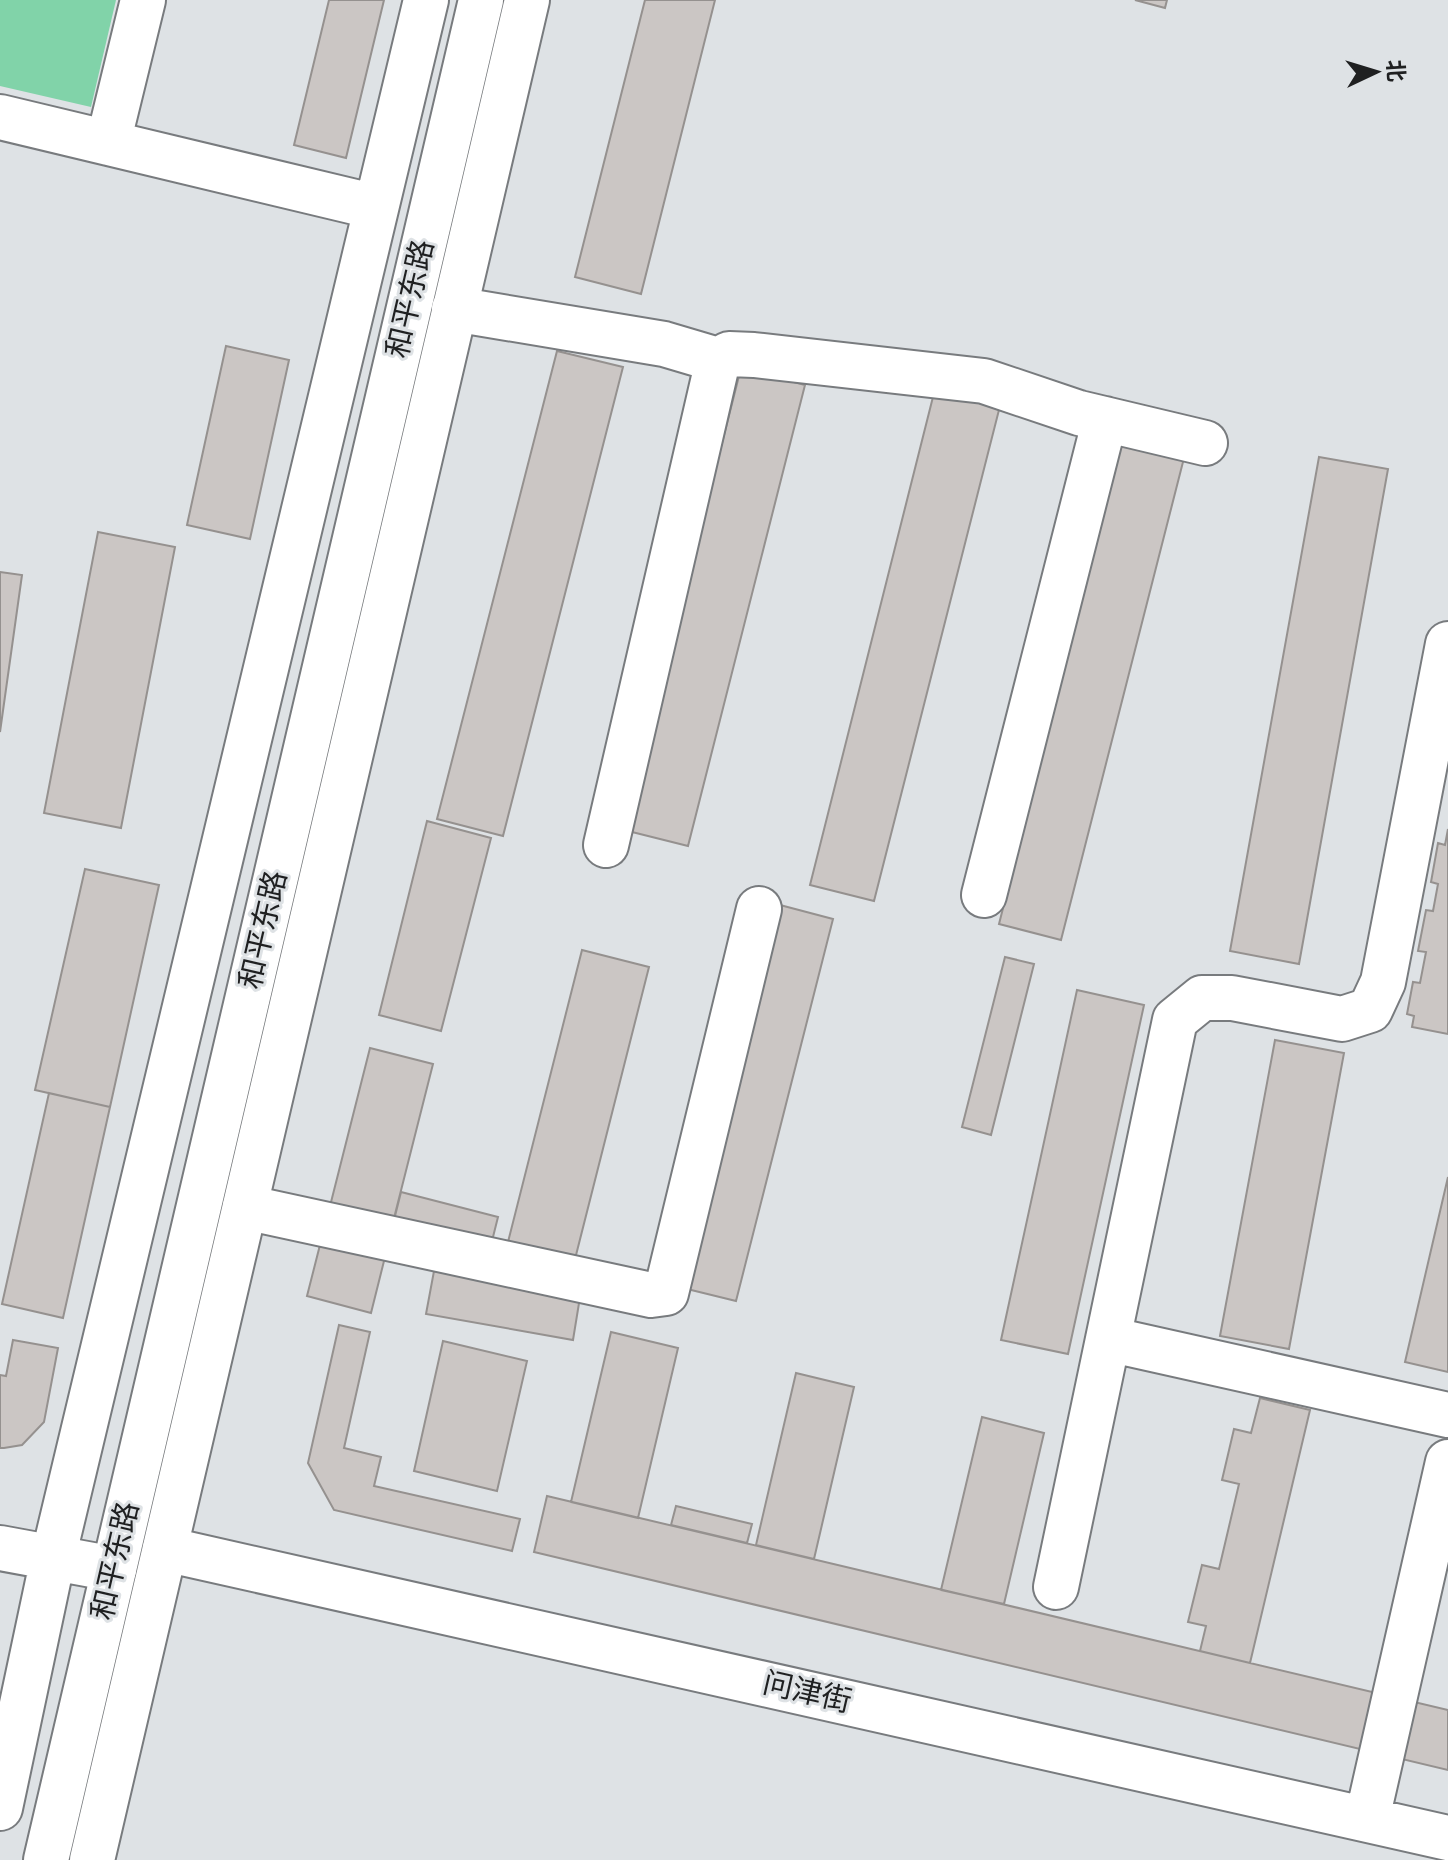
<svg xmlns="http://www.w3.org/2000/svg" width="1448" height="1860" viewBox="0 0 1448 1860" font-family="Spectral,'Noto Sans SC',serif">
<style>
.green{fill:#81d3a9}
.building{fill:#cbc6c4;stroke:#95918f;stroke-width:2}
.lines{fill:none;stroke-linecap:round;stroke-linejoin:round}
.minor-casing{stroke:#787b7e;stroke-width:48}
.major-casing{stroke:#787b7e;stroke-width:48}
.minor{stroke:#fff;stroke-width:44}
.major{stroke:#fff;stroke-width:44}
.labels{text-anchor:middle;dominant-baseline:central;stroke-width:6;stroke-linejoin:round;paint-order:stroke}
.street-label{font-size:30px;fill:#1f2021;stroke:#dee2e5}
</style>
<rect width="100%" height="100%" fill="#dee2e5"/>
<path class="green" d="M0 0H116L91 107 0 86Z"/>
<path class="building" d="M329 0H384L346 158 294 145Z
M645 0H715L641 294 575 277Z
M1135 0H1167L1165 8Z
M226 346 289 360 250 539 187 525Z
M557 351 623 367 503 836 437 819Z
M741 368 805 385 688 846 624 830Z
M936 385 1001 402 874 901 810 885Z
M1121 442 1184 458 1061 940 999 924Z
M1319 457 1388 469 1299 964 1230 951Z
M98 532 175 547 121 828 44 813Z
M0 572 22 575 0 732Z
M427 821 491 838 441 1031 379 1015Z
M1448 829V1034L1412 1027 1414 1016 1407 1014 1413 982 1420 983 1426 952 1418 951 1426 910 1433 911 1438 884 1431 882 1438 843 1445 845Z
M85 869 159 885 110 1107 35 1090Z
M780 905 833 919 736 1301 683 1288Z
M582 950 649 967 574 1263 507 1246Z
M1005 957 1034 964 991 1135 962 1127Z
M1077 990 1144 1005 1068 1354 1001 1340Z
M1275 1040 1344 1053 1289 1349 1220 1336Z
M370 1048 433 1064 391 1230 328 1214Z
M49 1093 110 1107 63 1318 2 1304Z
M1448 1177V1372L1405 1362Z
M401 1192 498 1217 491 1245 394 1220Z
M321 1241 385 1257 371 1313 307 1296Z
M434 1271 580 1297 573 1340 426 1314Z
M339 1325 370 1332 344 1448 381 1457 374 1486 520 1519 512 1551 334 1510 308 1463Z
M611 1332 678 1348 638 1518 571 1502Z
M13 1340 58 1348 44 1422 22 1445 4 1448H0V1375L6 1376Z
M443 1341 527 1361 497 1491 414 1471Z
M796 1373 854 1387 814 1559 756 1545Z
M1260 1398 1310 1410 1250 1663 1200 1651 1206 1626 1188 1622 1202 1565 1219 1569 1239 1484 1222 1480 1234 1429 1251 1433Z
M982 1417 1044 1433 1004 1604 941 1590Z
M547 1496 1448 1710V1770L534 1552Z
M676 1506 752 1524 747 1543 671 1525Z"/>
<g class="lines">
<defs>
<path id="minor" d="M0 117 376 207
M108 143 143 0
M454 309 664 344 718 360
M606 845 718 360 729 354 754 355 984 381 1079 413 1205 443
M984 895 1105 419
M245 1207 651 1295 666 1293 759 909
M1108 1339 1448 1415
M0 1548 114 1569
M165 1549 1448 1838
M1056 1587 1175 1020 1202 998H1232L1342 1019 1370 1010 1383 982 1448 644
M0 1808 53 1558 426 0
M1367 1819 1448 1462"/>
<path id="major" d="M46 1860 481 0
M92 1860 527 0"/>
</defs>
<use href="#minor" class="minor-casing"/>
<use href="#major" class="major-casing"/>
<use href="#minor" class="minor"/>
<use href="#major" class="major"/>
</g>
<g class="labels">
<g class="street-label">
<text transform="translate(411 299) rotate(-77)">和平东路</text>
<text transform="translate(264 930) rotate(-77)">和平东路</text>
<text transform="translate(116 1561) rotate(-77)">和平东路</text>
<text transform="translate(807 1693) rotate(13)">问津街</text>
</g>
</g>
<g transform="translate(1376 72) rotate(86)" stroke="#dee2e5" stroke-width="6" paint-order="stroke">
<path d="M0-6L14 30L0 20L-14 30Z" fill="#1f2021"/>
<text y="-12" font-size="22" font-weight="bold" text-anchor="middle" fill="#1f2021">北</text>
</g>
</svg>
